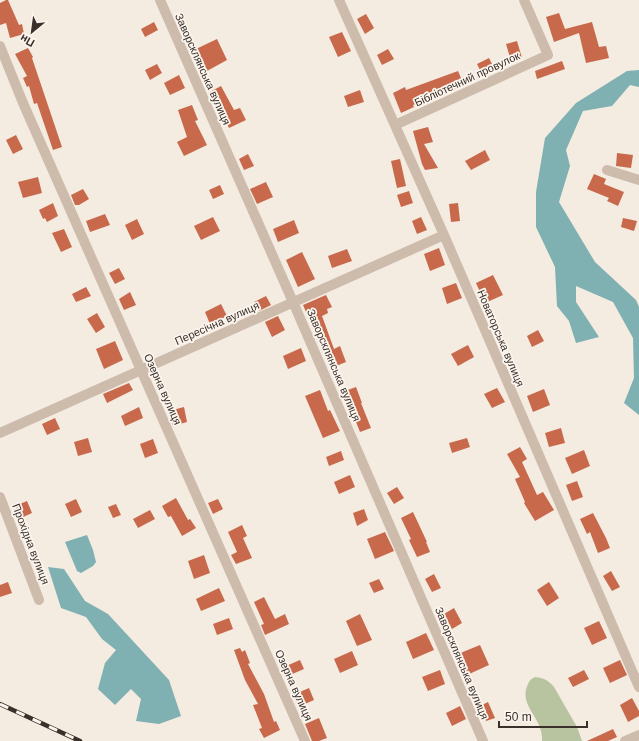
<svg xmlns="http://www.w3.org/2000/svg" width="639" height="741" viewBox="0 0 639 741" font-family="Arial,sans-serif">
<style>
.green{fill:#b8c4a0}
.water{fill:#7fb0b2}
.building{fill:#c8694b}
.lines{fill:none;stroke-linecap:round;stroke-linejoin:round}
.minor{stroke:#cdbbac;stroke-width:10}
.rail-casing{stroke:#3b302b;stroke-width:4.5}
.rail{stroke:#fbf5ee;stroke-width:3;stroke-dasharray:9;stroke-linecap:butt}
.labels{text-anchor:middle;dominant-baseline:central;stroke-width:3.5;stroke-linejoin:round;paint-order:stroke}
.street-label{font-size:11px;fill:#3b302b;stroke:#fbf5ee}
</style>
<rect width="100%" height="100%" fill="#f4ebe1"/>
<path class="green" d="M535 677C544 678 548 680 554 687L577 727 582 741H542C542 738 542 734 541 731 537 714 519 703 528 684 530 680 531 679 535 677Z"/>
<path class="water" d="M639 70V87L630 85 612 106 583 111 566 150 570 166 559 202 595 262 636 300 639 307V415L624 403 634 378 633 338 613 302 576 286V302L599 337 576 343 569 321 557 306 555 267 536 227V192L545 138 576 103 627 71Z
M87 535 93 550 96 562 93 566 81 573 77 571 65 542Z
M48 567 64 569 85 601 108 614 169 680 181 716 159 724 136 721 141 699 131 689 115 705 98 689 105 663 116 650 102 639 86 617 61 608Z"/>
<path class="building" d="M6 0H8L19 25 22 24 24 34 10 38 6 23 0 25V3Z
M559 13 565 29 592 22 599 47 606 46 609 58 586 63 579 33 554 42 546 17Z
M366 14 374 28 365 34 357 19Z
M154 22 158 30 145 37 141 29Z
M342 32 351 51 338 57 329 37Z
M217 39 227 60 207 71 196 49Z
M517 41 522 58 511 61 506 44Z
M28 48 33 57 32 58 62 147 53 150 37 103 34 104 29 86 27 87 23 78 27 76 15 54Z
M388 49 394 59 382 65 377 55Z
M489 58 494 68 482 74 477 64Z
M562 61 565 69 537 79 535 71Z
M157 64 162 73 150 80 145 70Z
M458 71 464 85 413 105 414 107 401 113 393 93 405 87 406 90Z
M179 75 185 88 170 95 164 83Z
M221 86 234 110 240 108 246 120 229 128 217 102 214 103 208 93Z
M360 90 364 102 348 107 344 96Z
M192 105 198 120 195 121 207 145 184 156 177 142 187 137 178 110Z
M428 127 433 142 424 144 438 168 425 170 422 164 413 131Z
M16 135 23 149 13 154 6 140Z
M485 150 490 160 471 170 465 161Z
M617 153 633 155 631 168 616 166Z
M248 154 254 166 244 170 239 159Z
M400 159 406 186 397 188 391 161Z
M594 174 606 179 604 184 624 192 618 206 607 201 609 198 587 189Z
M38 177 42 193 23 198 18 182Z
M266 182 273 197 257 204 250 189Z
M220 185 224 194 213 199 209 190Z
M83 189 89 199 79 205H75L71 195Z
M409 191 413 203 401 207 397 195Z
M53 203 58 216 47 222 45 218 43 219 39 210Z
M458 203 460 221 451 222 449 204Z
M105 214 110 225 90 232 86 221Z
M213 217 220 231 201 240 194 226Z
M421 217 427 230 417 234 412 221Z
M623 218 637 221 634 231 621 227Z
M137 219 144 234 132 240 125 225Z
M294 220 299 233 278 242 273 229Z
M64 229 72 247 61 252 52 233Z
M439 248 445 265 430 271 424 254Z
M347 249 352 261 332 268 328 256Z
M302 252 315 279 298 287 286 260Z
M119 268 125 279 115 284 109 273Z
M493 275 503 295 485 303 476 283Z
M456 283 462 298 447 304 442 288Z
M86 287 91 296 76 302 72 294Z
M130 292 136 305 124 310 119 299Z
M326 295 332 307 327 309 328 313 322 316 334 349 340 346 346 362 331 368 321 342H319L303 305Z
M266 296 271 305 259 311 254 302Z
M221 304 227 316 210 324 205 312Z
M97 313 105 327 96 333 87 319Z
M278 316 285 330 272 337 265 322Z
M538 330 544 341 532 347 527 336Z
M115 341 123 360 104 369 96 349Z
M468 345 474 357 458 366 451 354Z
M301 348 306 361 288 369 283 356Z
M129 383 133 390 107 403 103 394Z
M356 387 362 403H361L371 428 360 432 350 407 348 408 342 392Z
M497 388 505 402 492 408 484 394Z
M544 389 550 405 533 412 527 396Z
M320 390 328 411 330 410 340 431 323 438 305 396Z
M139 407 143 418 125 426 121 416Z
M184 407 187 422 173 426 169 411Z
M55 418 60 429 47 435 42 424Z
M561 428 565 443 549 447 545 433Z
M88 438 92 452 78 456 74 442Z
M467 438 470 447 452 453 449 443Z
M153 439 158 453 145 458 140 444Z
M520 447 527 459 522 462 537 495 543 492 554 510 535 521 524 503 525 502 515 479 520 477 507 454Z
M584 450 590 466 572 474 565 458Z
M341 451 344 460 329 466 326 457Z
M350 475 355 487 339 494 334 482Z
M577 481 583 497 572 501 566 485Z
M397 487 404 498 394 504 387 493Z
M176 498 188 520 190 519 196 528 182 536 171 516 168 517 162 506Z
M76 499 82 512 71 517 65 504Z
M218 499 223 509 213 514 208 503Z
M27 501 32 513 21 518 15 506Z
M116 504 121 515 113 518 108 507Z
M364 509 368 520 357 526 353 513Z
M150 510 155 519 138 528 133 519Z
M413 512 427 542H426L430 552 417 557 409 540 411 539 401 518Z
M593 513 606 538 610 548 598 553 590 532 587 534 580 519Z
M242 525 247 536 243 538 252 558 236 564 231 555 237 552 228 532Z
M385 532 394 551 375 559 367 539Z
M204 555 210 573 194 579 188 561Z
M611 571 620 587 612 591 603 576Z
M434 574 441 588 432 592 425 579Z
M379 579 384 589 374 593 369 583Z
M8 582 12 593 0 597V585Z
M549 582 559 598 547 606 537 590Z
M219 588 225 601 201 611 196 599Z
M264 597 275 619 285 614 289 624 265 635 261 625 264 624 254 602Z
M454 608 462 623 452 629 444 614Z
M360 614 372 640 357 646 346 621Z
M229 618 233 629 217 635 213 624Z
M599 621 607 638 592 645 584 628Z
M426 633 434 650 413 659 406 642Z
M480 645 489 665 467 675 458 654Z
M240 648 242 652 245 650 250 663 248 664 264 694 274 722 276 721 280 730 264 738 259 729 262 728 253 705 258 704 245 680 234 650Z
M352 651 358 665 340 673 334 659Z
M300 660 304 669 290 675 286 666Z
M620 660 627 675 610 683 603 668Z
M440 670 445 684 428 691 422 677Z
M584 670 589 679 573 687 568 678Z
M309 688 314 700 298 707 293 695Z
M632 698 639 711V716L628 722 620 705Z
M488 702 495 718 486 721 480 706Z
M460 706 466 719 452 726 446 713Z
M319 718 327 738 319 741H312L305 724Z
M613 729 617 737 608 741H587Z"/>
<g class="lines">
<path class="minor" d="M160 0 293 302 483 741
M339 0 444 235 639 687
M0 46 23 103 305 741
M395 125 548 55 524 0
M607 170 639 180
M0 433 444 235
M0 497 39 600
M625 741 639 735"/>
<defs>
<path id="rail" d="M0 704 80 741"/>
</defs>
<use href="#rail" class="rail-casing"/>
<use href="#rail" class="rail"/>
</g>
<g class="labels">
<g class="street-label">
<text transform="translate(203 69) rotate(66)">Заворсклянська вулиця</text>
<text transform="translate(467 79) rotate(-25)">Бібліотечний провулок</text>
<text transform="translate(217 323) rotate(-24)">Пересічна вулиця</text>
<text transform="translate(501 338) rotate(67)">Новаторська вулиця</text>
<text transform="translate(334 365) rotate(67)">Заворсклянська вулиця</text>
<text transform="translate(163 389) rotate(66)">Озерна вулиця</text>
<text transform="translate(31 544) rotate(69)">Прохідна вулиця</text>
<text transform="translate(462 663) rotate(67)">Заворсклянська вулиця</text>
<text transform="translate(294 685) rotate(66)">Озерна вулиця</text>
</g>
</g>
<g transform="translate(32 32) rotate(209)" stroke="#fbf5ee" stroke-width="3" paint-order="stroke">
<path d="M0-3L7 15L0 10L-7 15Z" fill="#3b302b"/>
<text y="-6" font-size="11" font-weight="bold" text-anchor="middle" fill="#3b302b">Пн</text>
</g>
<path d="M499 721v6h88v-6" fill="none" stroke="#3b302b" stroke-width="2"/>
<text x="505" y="721" font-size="12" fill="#3b302b" stroke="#fbf5ee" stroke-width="3" paint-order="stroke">50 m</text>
</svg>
